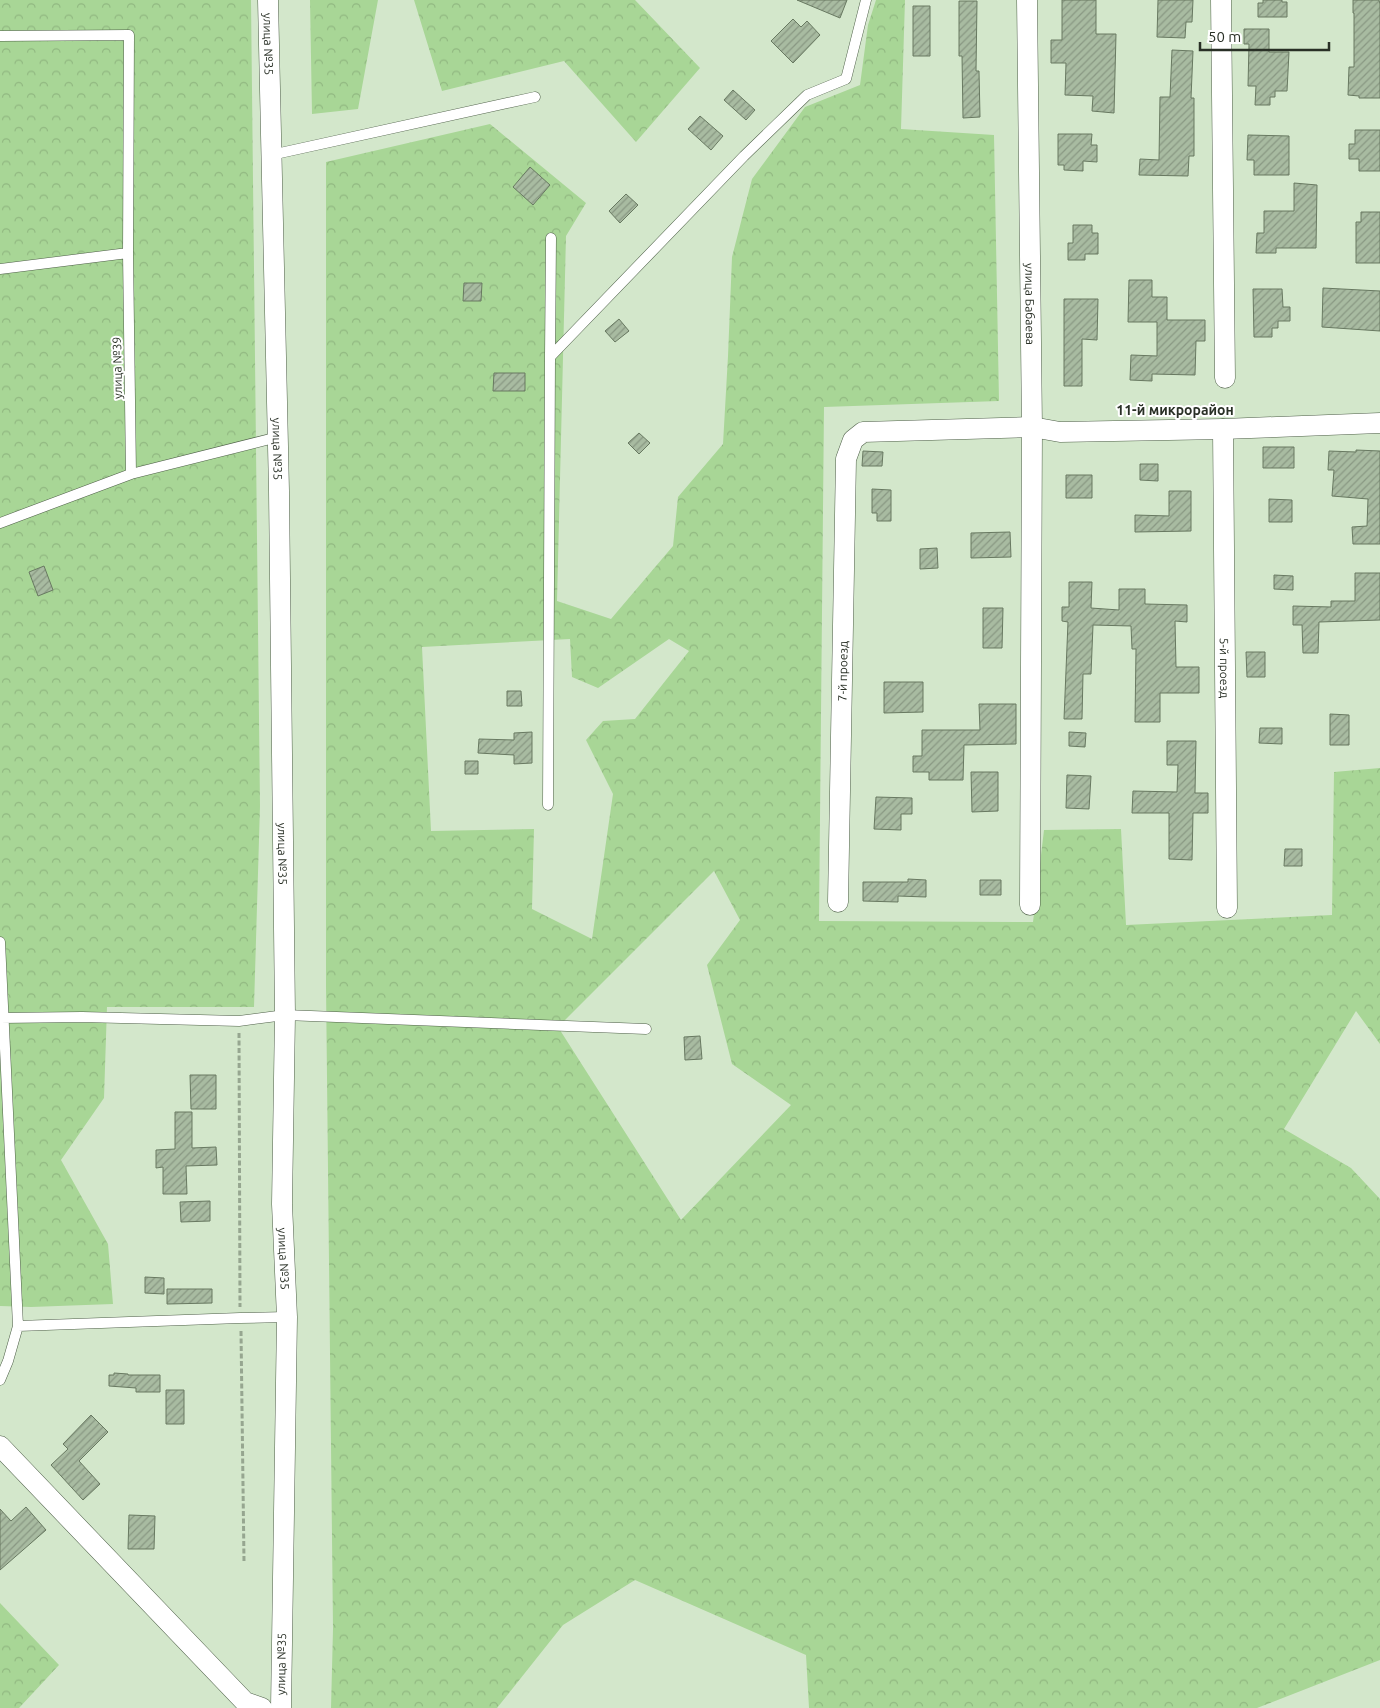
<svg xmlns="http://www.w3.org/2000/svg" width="1380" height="1708" viewBox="0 0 1380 1708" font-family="Ubuntu,sans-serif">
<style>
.forest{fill:url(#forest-crowns);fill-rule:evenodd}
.building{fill:url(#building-hatch);stroke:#687961}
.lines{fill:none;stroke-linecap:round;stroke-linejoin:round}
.service-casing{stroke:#4e5f48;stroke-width:11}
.minor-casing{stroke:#4e5f48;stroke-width:21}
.path{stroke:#96a690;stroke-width:3;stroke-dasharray:5 2.5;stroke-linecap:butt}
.service{stroke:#fff;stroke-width:10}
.minor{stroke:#fff;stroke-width:20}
.labels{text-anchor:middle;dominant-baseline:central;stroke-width:4;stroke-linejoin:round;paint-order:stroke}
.street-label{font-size:12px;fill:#293026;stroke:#fff}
.neighbourhood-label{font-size:14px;font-weight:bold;fill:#293026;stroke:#fff}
</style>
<defs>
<pattern id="forest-crowns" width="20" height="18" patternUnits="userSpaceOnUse" patternTransform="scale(1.25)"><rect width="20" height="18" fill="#a8d696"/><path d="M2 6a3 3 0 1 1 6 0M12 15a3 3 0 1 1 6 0" fill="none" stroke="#91b881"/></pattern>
<pattern id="building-hatch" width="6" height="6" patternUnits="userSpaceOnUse" patternTransform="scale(1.25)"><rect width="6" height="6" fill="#a8bba1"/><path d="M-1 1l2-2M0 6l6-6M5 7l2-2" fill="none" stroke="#899883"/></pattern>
</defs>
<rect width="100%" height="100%" fill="#d3e7cb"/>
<path class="forest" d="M0 0H251L260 806 254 1007H107L104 1098 61 1160 108 1244 113 1304 31 1307 0 1306Z
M310 0H378L358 109 312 114Z
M414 0H635L700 68 636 142 564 61 442 91Z
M876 0H905L901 129 994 135 999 401 824 407 819 921 1033 922 1044 830 1121 829 1126 925 1332 915 1334 772 1380 768V1044L1356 1011 1284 1129 1351 1168 1380 1199V1660L1257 1708H809L806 1655 635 1580 563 1625 497 1708H331L333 1629 326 986V162L490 124 586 203 566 236 557 601 611 619 673 546 678 497 723 444 728 356 732 257 752 179 805 107 860 85 868 25ZM570 639 572 677 598 688 669 639 689 651 635 719 603 721 586 740 613 794 592 939 532 909 534 829 431 831 422 647ZM714 871 740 920 707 965 732 1064 791 1105 681 1220 558 1027Z
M0 1603 59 1665 19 1708H0Z"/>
<path class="building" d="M797 0H847L840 18Z
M1062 0H1096V34H1116L1114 113 1092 111 1093 96 1065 95 1066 63H1051V40H1062Z
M1158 0H1193L1192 22H1186L1185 38 1157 37Z
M1263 0H1282V2H1287V17H1258V3H1263Z
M1353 0H1379L1380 4V98H1359V96L1348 95 1349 67H1354V13H1353Z
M959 1H977L976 71H979L980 117 963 118 962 56H959Z
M913 6H930V56H913Z
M793 19 801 27 807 21 820 35 793 63 771 41Z
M1244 29H1269V52H1289L1287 91H1275V97H1270V105H1255L1256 86H1248L1249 44H1244Z
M1172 50 1193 51 1191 98H1194V156H1189L1188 176 1139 175 1140 159 1159 160 1160 97H1170Z
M733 90 755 110 746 120 724 100Z
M700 116 723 136 711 150 688 129Z
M1355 130H1380V171H1359V159H1349V144H1355Z
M1058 134H1092L1091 145H1097V162L1083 161V171L1064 170V165H1058Z
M1248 135 1289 136V175H1254V160H1247Z
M530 167 550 185 533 205 513 187Z
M1294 183 1317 185 1316 248H1276V253H1256L1257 233H1264V211H1294Z
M626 194 638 205 620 223 609 211Z
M1361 212H1380V263H1356V222H1361Z
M1073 225H1092V233H1098V254H1085V260H1068V243H1073Z
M1129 280H1152V297H1167V320H1205V341H1196L1195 375 1152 374V381L1130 380 1131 355 1157 356V322H1128Z
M464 283H482L481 301H463Z
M1323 288 1380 291V331L1322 327Z
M1253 289H1282L1283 307H1290V321H1278V328H1272V337H1254Z
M1064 299H1098L1097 340 1082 339V386H1064Z
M619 319 629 331 615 342 605 331Z
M494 373H525V391H493Z
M639 433 650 443 639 454 628 443Z
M1263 447H1294V468H1263Z
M1356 450 1380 451V544H1353L1352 527 1367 526 1368 499 1332 496 1334 470H1328L1329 451 1356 452Z
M863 451 883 452 882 466H862Z
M1140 464H1158V481L1140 480Z
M1066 475H1092V498H1066Z
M872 489 891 490V521H877V513H872Z
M1169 491H1191V531L1135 532V515L1169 516Z
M1269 499 1292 500V522H1269Z
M1010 532 1011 557 971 558V533Z
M937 548 938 568 920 569V549Z
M44 566 53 590 38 596 29 572Z
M1355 573H1380V620L1319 622 1318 653H1303L1302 625H1293V606L1331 607V601H1355Z
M1274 575 1293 576V590L1274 589Z
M1069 582H1092L1091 608 1119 610V589H1145V604L1187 605V622L1175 621 1176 667H1199V693H1160V722H1135L1136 649H1132L1131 626 1093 625 1091 674H1083L1082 719H1064L1068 622 1062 621V607H1069Z
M983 608H1003L1002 648H983Z
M1246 652H1265V677H1247Z
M884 682H923V712L884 713Z
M507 691H521L522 706H507Z
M979 704H1016V744L964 745 963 780H929V772H913V756H922V730H980Z
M1330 714 1349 715V745H1330Z
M1260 728H1282V744L1259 743Z
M532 732V763L514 764V755L478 753 479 739 514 740V733Z
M1069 732 1086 733 1085 747 1069 746Z
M1167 741H1196L1195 793H1208V813H1193L1192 860 1169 859V813H1132L1133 791 1177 792 1178 765H1167Z
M465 761H478V774H465Z
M971 772H998V811L972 812Z
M1067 775 1091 776 1089 809 1066 808Z
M876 797 912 798V814H901V830L874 829Z
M1285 849H1302V866H1284Z
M908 879 926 880V897L898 896V902L863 901V882H908Z
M980 880H1001V895H980Z
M700 1036 702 1059 685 1060 684 1037Z
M190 1075H216V1109H191Z
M175 1112H192V1148L216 1147 217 1165 186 1166 187 1194H163V1167L156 1168V1150L175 1149Z
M210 1201V1221L181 1222 180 1202Z
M145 1277 164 1278V1294L145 1293Z
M167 1289H212V1303L167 1304Z
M114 1373 128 1374V1375H160V1392H136V1388L109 1386V1375H114Z
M166 1390H184V1424H166Z
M91 1415 108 1432 79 1461 100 1484 83 1500 51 1465 68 1449 63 1444Z
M26 1507 46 1530 0 1570V1509L11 1521Z
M129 1515 155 1516 154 1549H128Z"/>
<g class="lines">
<defs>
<path id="service" d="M0 36 129 35 128 253
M271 155 535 97
M551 238 550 357 744 156 807 95 846 79 866 0
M0 269 128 253 131 474 0 523
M131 474 278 437
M548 805 550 357
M0 942 18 1326
M0 1018 82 1017 239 1021 285 1015 646 1029
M0 1380 8 1361 18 1326 240 1318 287 1317"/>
<g id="minor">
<path id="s1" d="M268 0 279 491 285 1015 282 1204 287 1317 281 1708"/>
<path id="s2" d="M1027 0 1032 427 1030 905"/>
<path d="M1221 0 1225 378"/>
<path id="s3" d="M1223 429 1227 908"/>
<path id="s4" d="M838 902 846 459 853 440 863 432 1032 427 1060 432 1223 429 1380 423"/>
<path d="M0 1446 245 1702 262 1708"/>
</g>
</defs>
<use href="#service" class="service-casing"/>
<use href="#minor" class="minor-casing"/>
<path class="path" d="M239 1033 240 1307
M241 1331 244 1562"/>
<use href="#service" class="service"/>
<use href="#minor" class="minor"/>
</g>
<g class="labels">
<g class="street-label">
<text stroke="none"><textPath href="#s1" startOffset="44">улица №35</textPath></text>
<text stroke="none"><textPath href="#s2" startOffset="304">улица Бабаева</textPath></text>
<text transform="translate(117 368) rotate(-91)">улица №39</text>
<text stroke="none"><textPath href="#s1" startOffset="449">улица №35</textPath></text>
<text stroke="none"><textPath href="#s3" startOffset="239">5-й проезд</textPath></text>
<text stroke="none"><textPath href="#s4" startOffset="231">7-й проезд</textPath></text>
<text stroke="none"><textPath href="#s1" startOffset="854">улица №35</textPath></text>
<text stroke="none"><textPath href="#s1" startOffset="1259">улица №35</textPath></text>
<text transform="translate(281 1664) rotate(-89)">улица №35</text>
</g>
<g class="neighbourhood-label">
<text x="1175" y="410">11-й микрорайон</text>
</g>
</g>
<path d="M1200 42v8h129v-8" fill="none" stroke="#293026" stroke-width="2.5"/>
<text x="1208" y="42" font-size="15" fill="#293026" stroke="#ffffff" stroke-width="4" paint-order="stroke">50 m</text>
</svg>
